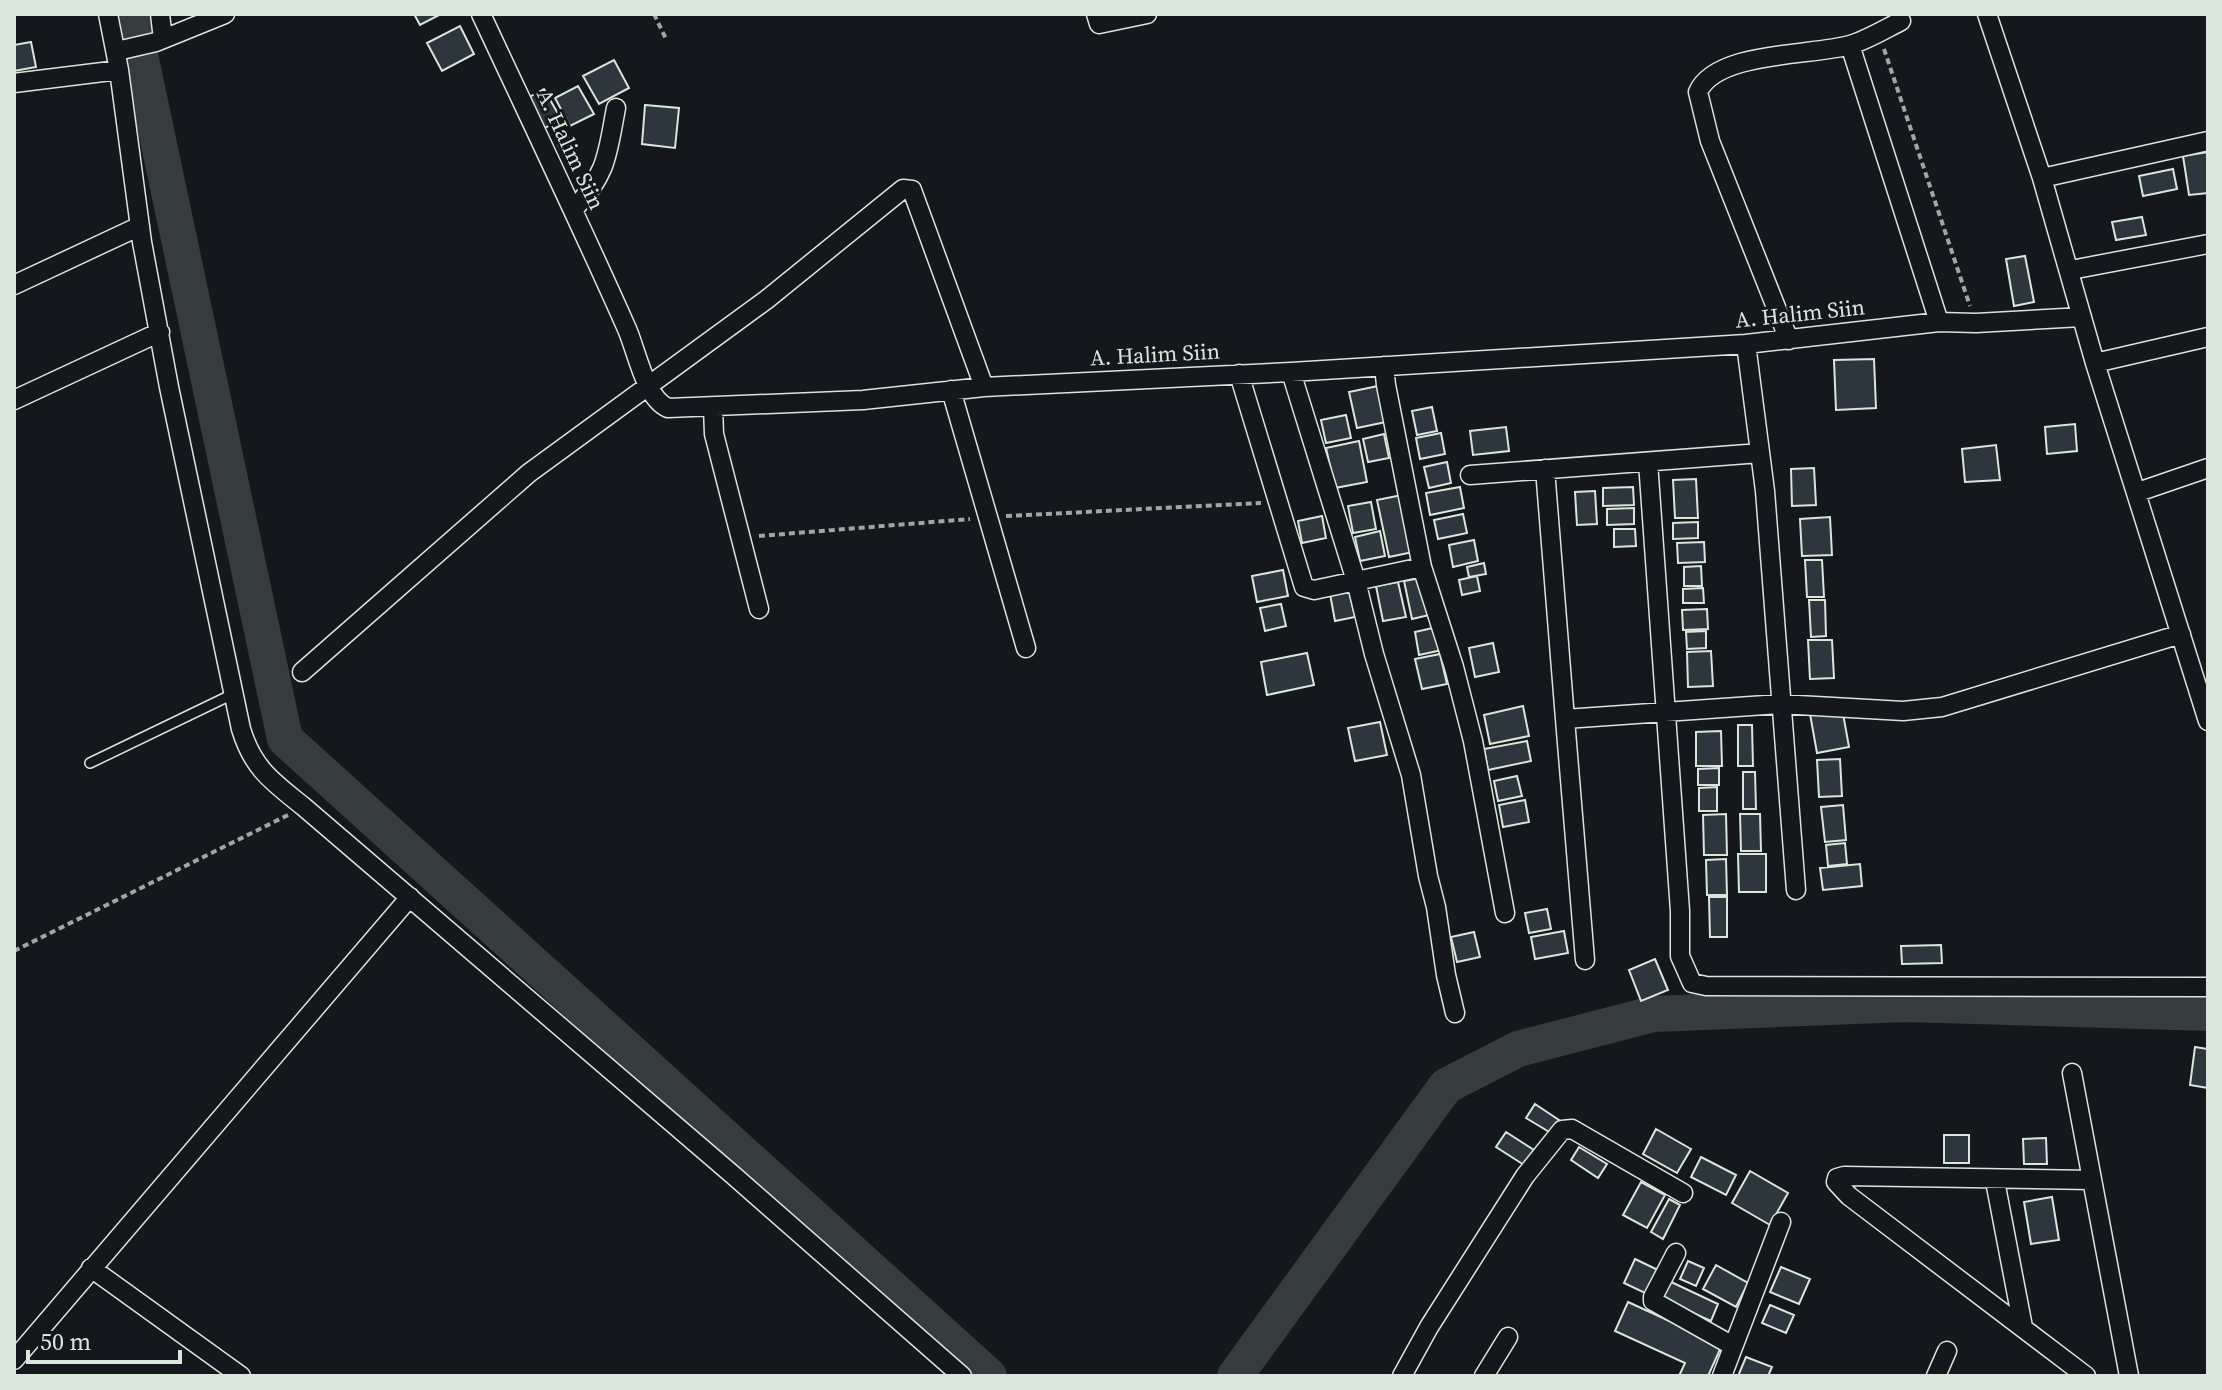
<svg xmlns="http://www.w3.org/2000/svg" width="2222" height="1390" viewBox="0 0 2222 1390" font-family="'Source Serif 4',serif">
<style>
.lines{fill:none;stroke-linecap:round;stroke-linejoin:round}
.river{stroke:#363b3e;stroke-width:36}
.building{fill:#2c363c;stroke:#d8e6dc;stroke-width:2}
.lane-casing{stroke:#d8e6dc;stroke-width:12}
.street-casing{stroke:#d8e6dc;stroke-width:21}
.path{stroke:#9da8a2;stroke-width:4;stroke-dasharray:6 4;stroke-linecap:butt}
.lane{stroke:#14181c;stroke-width:9}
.street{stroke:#14181c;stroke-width:18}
.labels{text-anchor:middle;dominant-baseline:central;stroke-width:6;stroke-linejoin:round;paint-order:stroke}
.street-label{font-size:22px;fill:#d8e6dc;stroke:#14181c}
</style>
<rect width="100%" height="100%" fill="#14181c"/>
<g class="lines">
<path class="river" d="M130 14 139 50 285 739 989 1376
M1235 1376 1446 1086 1518 1049 1653 1014 1907 1004 2208 1013"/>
</g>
<path class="building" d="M414 14H441L420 25Z
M460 26 474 54 442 71 427 43Z
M31 42 36 67 14 71V45Z
M614 60 629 88 599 104 583 76Z
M578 86 594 114 570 126 555 98Z
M544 89 561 119 543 129 526 99Z
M645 105 679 108 675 148 642 144Z
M570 138 581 161 570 167 558 145Z
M2208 152V193L2189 195 2183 156Z
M2173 169 2177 189 2143 196 2139 176Z
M2142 217 2146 235 2116 240 2112 222Z
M2025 256 2034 302 2014 306 2006 259Z
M1874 359 1876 408 1836 410 1834 360Z
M1378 386 1386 422 1357 428 1349 392Z
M1432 407 1437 431 1417 435 1412 411Z
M1346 415 1351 438 1326 443 1321 420Z
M2075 424 2077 451 2047 454 2045 427Z
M1506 427 1509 451 1473 455 1470 431Z
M1441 433 1445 454 1420 459 1416 438Z
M1384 434 1389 458 1368 462 1363 439Z
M1359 441 1367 482 1335 488 1326 448Z
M1996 445 2000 480 1965 482 1962 449Z
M1447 462 1451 483 1429 488 1424 467Z
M1814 468 1816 505 1792 506 1791 469Z
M1696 479 1698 518H1675L1673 480Z
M1460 487 1464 508 1430 515 1426 493Z
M1633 487 1634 505 1603 506V488Z
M1595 491 1597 524 1577 525 1575 492Z
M1402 495 1413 552 1389 557 1377 500Z
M1371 502 1376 529 1353 533 1348 506Z
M1634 508V524L1607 525V509Z
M1463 514 1467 533 1438 539 1434 520Z
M1322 516 1326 538 1302 543 1298 521Z
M1830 517 1832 555 1802 556 1800 519Z
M1698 522V538L1673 539V523Z
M1614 529H1635L1636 546 1614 547Z
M1380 531 1385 556 1360 561 1355 537Z
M1474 540 1478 561 1453 567 1449 545Z
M1704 542 1705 562 1678 563 1677 543Z
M1805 560H1822L1824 597H1807Z
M1484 563 1486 574 1469 577 1467 567Z
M1701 566 1702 586H1684V567Z
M1283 570 1288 596 1257 602 1252 576Z
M1477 576 1480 591 1462 595 1459 580Z
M1421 578 1429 615 1412 619 1404 581Z
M1398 582 1406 617 1383 621 1376 586Z
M1703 588 1704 603H1683V589Z
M1349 590 1355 617 1335 621 1330 594Z
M1809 600H1825L1826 636 1811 637Z
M1281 604 1286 626 1265 631 1260 608Z
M1707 609 1708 629 1683 630 1682 610Z
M1437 627 1442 650 1419 655 1415 632Z
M1706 631V648L1687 649 1686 632Z
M1808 640H1832L1834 678 1810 679Z
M1493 643 1499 672 1475 677 1469 648Z
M1711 651 1713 686 1688 687 1687 652Z
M1307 653 1314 685 1267 695 1261 662Z
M1440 654 1447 684 1422 689 1415 659Z
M1523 706 1529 736 1490 744 1484 715Z
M1842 708 1849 747 1817 753 1810 714Z
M1380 722 1387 755 1355 761 1348 728Z
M1738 725H1752L1753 766H1738Z
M1721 731 1722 766H1696V732Z
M1527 741 1531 761 1488 770 1484 749Z
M1840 759 1842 796 1819 797 1817 760Z
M1719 768V785H1698V769Z
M1743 772H1755L1756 809H1743Z
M1517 776 1522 796 1498 801 1494 781Z
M1717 787V811H1699V788Z
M1525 800 1529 822 1503 827 1499 805Z
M1843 805 1846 840 1825 842 1821 807Z
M1726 814 1727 855H1704L1703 815Z
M1740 814H1760L1761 851H1741Z
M1845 843 1847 864 1828 866 1826 845Z
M1738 854H1766V892H1739Z
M1726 859 1727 895H1707L1706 860Z
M1860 864 1862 886 1823 890 1820 868Z
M1709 897H1727V937H1710Z
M1547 909 1551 929 1529 933 1525 913Z
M1564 931 1568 953 1535 959 1531 937Z
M1474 932 1480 957 1457 962 1451 937Z
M1941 945 1942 963 1902 964 1901 946Z
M1655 959 1668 990 1641 1001 1629 970Z
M2195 1047 2208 1049V1088L2190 1085Z
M1535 1104 1559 1120 1551 1133 1526 1118Z
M1656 1129 1691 1149 1677 1173 1643 1154Z
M1506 1132 1534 1150 1524 1165 1496 1147Z
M1944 1135H1969V1163H1944Z
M2046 1138 2047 1164H2024L2023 1139Z
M1579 1147 1607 1164 1598 1178 1571 1160Z
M1701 1157 1736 1175 1726 1195 1691 1177Z
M1750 1171 1788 1193 1770 1225 1732 1203Z
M1641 1182 1665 1195 1647 1228 1623 1215Z
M2052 1197 2059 1240 2031 1244 2024 1202Z
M1669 1199 1680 1205 1663 1239 1651 1232Z
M1635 1259 1658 1270 1647 1294 1624 1283Z
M1688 1261 1704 1268 1696 1286 1680 1279Z
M1716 1265 1748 1283 1736 1307 1703 1289Z
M1781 1267 1810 1279 1799 1304 1770 1292Z
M1669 1281 1718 1304 1711 1321 1661 1299Z
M1628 1302 1722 1345 1708 1376H1679L1685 1363 1615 1331Z
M1770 1305 1794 1315 1786 1333 1762 1323Z
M1746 1357 1772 1367 1768 1376H1738Z"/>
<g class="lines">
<defs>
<path id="lane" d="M90 763 233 694"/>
<path id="street" d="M108 14 119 70 142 242 169 387 241 729C253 769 273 782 304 807L733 1175 962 1376
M160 14 163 39
M481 14C530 119 580 223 627 329 637 352 645 398 668 408L863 400 984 387 1291 372 1746 344 1939 322 1976 323 2082 317
M1096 14 1099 24 1147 14
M1987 14 2042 178 2095 363 2208 721
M1850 45 1939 322
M117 51 156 42 225 14
M14 83 119 70
M2042 178 2208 141
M574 209C608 172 607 155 616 108
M2071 270 2208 244
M14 285 140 226
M1789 340 1710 141 1698 92C1716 51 1812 56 1850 45 1867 40 1885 29 1901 21
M1746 344 1765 491 1796 890
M2095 363 2208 337
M1384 366 1386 385 1422 567 1454 667 1473 741 1505 913
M1291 372 1356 581 1374 654 1411 775 1428 876 1436 907 1446 975 1455 1013
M1239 374 1304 587 1314 590 1422 567
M951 390 1026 648
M14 400 160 332
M713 407 714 434 759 609
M1648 462 1680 911V956L1692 983 1706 986 2208 987
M1545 469 1565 719 1780 704 1903 711 1942 707 2181 634
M1470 475 1760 453
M2138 492 2208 468
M302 672 529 473 766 300 903 189 912 190 984 387
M1565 719 1585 960
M2072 1073 2129 1376
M1995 1181 2023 1327
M1676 1253 1653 1297V1301L1733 1346
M91 1268 241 1376
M14 1360 410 897
M1402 1376 1429 1327 1525 1176 1562 1130 1572 1129 1683 1193
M1484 1376 1508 1337
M1722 1376 1781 1222
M1936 1376 1947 1351
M2086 1376 1849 1196 1836 1182 1837 1178 1844 1176 2092 1180"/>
</defs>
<use href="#lane" class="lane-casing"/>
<use href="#street" class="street-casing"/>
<path class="path" d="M654 14 666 39
M1884 49 1970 306
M1006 516 1261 503
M759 536 970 519
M14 951 288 815"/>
<use href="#lane" class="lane"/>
<use href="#street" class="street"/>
</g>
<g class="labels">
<g class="street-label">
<text transform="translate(571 149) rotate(65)">A. Halim Siin</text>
<text transform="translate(1800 313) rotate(-6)">A. Halim Siin</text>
<text transform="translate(1155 354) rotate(-3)">A. Halim Siin</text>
</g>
</g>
<rect width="2222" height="1390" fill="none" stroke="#d8e6dc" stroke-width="32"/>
<path d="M28 1350v12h152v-12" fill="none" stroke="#d8e6dc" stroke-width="4"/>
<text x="40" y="1350" font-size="24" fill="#d8e6dc" stroke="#14181c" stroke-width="6" paint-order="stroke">50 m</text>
</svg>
